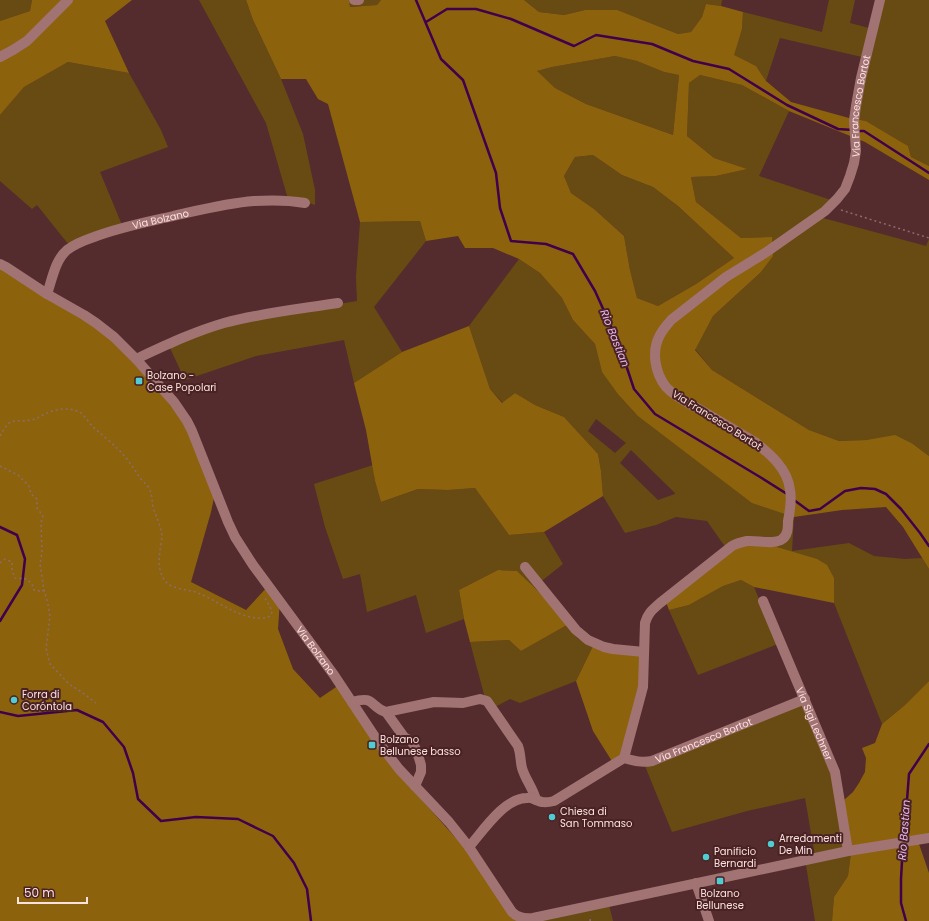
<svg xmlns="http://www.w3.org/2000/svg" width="929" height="921" viewBox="0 0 929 921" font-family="Poppins,sans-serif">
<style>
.green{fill:#684b13;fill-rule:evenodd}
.forest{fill:#8c630c;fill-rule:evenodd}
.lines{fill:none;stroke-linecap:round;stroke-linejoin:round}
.stream{stroke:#40004d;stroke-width:2.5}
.path{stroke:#8e6b6b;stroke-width:1.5;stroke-dasharray:2 3;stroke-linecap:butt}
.minor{stroke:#a27373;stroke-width:10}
.poi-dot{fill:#51ccd2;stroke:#492223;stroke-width:1.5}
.labels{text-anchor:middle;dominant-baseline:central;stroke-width:4;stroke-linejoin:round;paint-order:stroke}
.street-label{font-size:10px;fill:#fce1e0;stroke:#492223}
.poi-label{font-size:10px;fill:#fce1e0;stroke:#492223;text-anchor:start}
.water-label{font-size:11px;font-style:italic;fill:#e8b7f4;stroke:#492223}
</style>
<rect width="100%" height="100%" fill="#542c2d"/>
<path class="green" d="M0 0H32L30 11 0 21Z
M199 0H246L253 20 281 79 303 134 315 190V205L306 202 288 199 266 123Z
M349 0H381L377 5 350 7Z
M524 0H722L721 6 706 4 702 17 691 32 678 34 640 19 585 10 564 15 539 12Z
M829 0H855L850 23 869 28 876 0H929V166L911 157 908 146 866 121 849 118 862 57 780 38 766 81 756 66 733 55 742 29 743 12 822 32Z
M615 56 637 61 664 72 679 75 673 135 586 104 555 88 536 71 552 67Z
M68 62 129 73 161 130 168 147 100 172 122 225 69 245 37 205 32 209 0 181V115L24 87Z
M700 75 742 85 789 111 759 176 831 200 823 218 926 246 929 239V456L913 444 867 440 839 441 809 430 712 370 695 349 713 316 760 273 772 237 741 238 696 202 691 177 716 176 746 169 714 158 687 136 689 83Z
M593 155 622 175 653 187 678 206 734 258 696 284 658 306 637 298 630 270 624 236 594 209 571 193 564 176 575 157Z
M420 221 426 241 374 307 402 352 354 383 344 340 256 356 185 380 169 346 198 333 272 315 357 301 356 277 360 222Z
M519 259 540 273 562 298 573 320 595 344 602 372 794 517 792 551 849 543 874 556 905 559 922 558 929 569V681L905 705 882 724 834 603V578L726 548 707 521 676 517 656 525 625 533 603 496 601 471 598 454 564 417 535 405 515 393 503 403 490 389 469 326ZM596 419 626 443 615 453 588 431ZM631 450 675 493V494L658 500 620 463Z
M373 465 375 481 381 502 418 489 448 490 475 488 509 535 544 532 563 564 534 587 517 571 498 570 459 590 464 619 426 633 416 595 367 612 360 574 343 579 325 527 314 484Z
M741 580 754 587 778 644 698 675 669 610 689 605 723 586Z
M567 625 578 639 595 642 576 681 520 703 510 699 493 708 485 698 470 642 509 640 521 651Z
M806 697 836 770 851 853 848 876 834 897 832 921H815L805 859 815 856 805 798 747 811 672 832 645 766Z
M608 901 613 921H517Z"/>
<path class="forest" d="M32 0H132L105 21 129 73 68 62 24 87 0 115V21L30 11Z
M246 0H349L350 7 377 5 381 0H524L539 12 564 15 585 10H617L678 34 691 32 702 17 706 4 721 6 743 12 742 29 734 55 756 66 766 81 791 102 849 118 866 121 908 146 911 157 929 166V180L865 142 789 111 742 85 700 75 689 83 687 136 714 158 747 169 716 176 691 177 696 202 741 238 772 237 773 256 760 273 713 316 695 350 712 370 809 430 839 441 867 440 895 435 913 444 929 456V569L903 527 886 507 842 510 794 517 752 503 638 416 618 394 602 372 595 344 573 320 562 298 540 273 519 259 493 248H465L458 236 426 241 420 221 360 222 328 104 318 99 306 79H281L253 20ZM615 56 637 61 664 72 679 75 673 135 586 104 555 88 537 71 552 67ZM593 155 622 175 653 187 678 206 734 258 696 284 658 306 637 298 630 270 624 236 594 209 571 193 564 176 575 157Z
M0 268 76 314 110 338 161 393 185 424 215 493 211 512 191 582 246 610 269 585 280 600 278 629 293 669 320 698 339 685 413 790 468 852 517 921H0Z
M469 326 490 389 502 403 515 393 535 405 564 417 598 454 601 471 603 496 544 532 509 535 475 488 448 490 418 489 381 502 375 481 366 430 354 383 402 352Z
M750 539 770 545 817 559 827 565 834 578V603L754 587 741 580 723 586 689 605 669 610 664 597Z
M498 570 517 571 534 587 556 610 567 625 521 651 509 640 470 642 464 619 459 590Z
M595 642 644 650 631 741 615 766 593 731 576 681Z
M929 681V841L919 844 929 873V921H832L834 897 848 876 851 853 844 800 853 792 859 783 865 772 866 758 862 748 875 743 882 724 905 705Z"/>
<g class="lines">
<path class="stream" d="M416 0 441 59 463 80 496 173 500 208 511 241 546 244 573 254 595 291 619 344 634 389 655 414 760 477 787 494
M426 22 447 9H476L511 19 574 46 596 35 652 44 693 61 729 69 787 105 838 129 853 130
M858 131H864L929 173
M794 500 809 511 820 509 845 491 861 488 875 489 886 494 901 509 920 533 929 546
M0 527 17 535 25 559 22 585 0 621
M0 712 18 716 77 710 103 722 124 747 133 773 138 799 161 821 196 817 238 819 273 836 294 863 307 889 311 921
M904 839 909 774 929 744
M903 844 901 879V903L906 921"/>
<path class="path" d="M841 210 929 238
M0 436C11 415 13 423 32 420 36 419 39 417 43 415 54 409 70 406 81 413 85 416 89 423 93 427 102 435 112 443 120 451 128 459 134 469 140 478 143 482 148 485 150 490 152 495 152 501 153 507 156 517 161 526 162 536 162 541 160 547 160 552 158 562 159 575 167 583 175 590 189 589 198 593 220 602 239 619 263 618 266 618 269 617 271 615 274 610 267 603 265 598
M0 466 18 475 29 486 31 494 37 499V508L43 516 41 523 42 552 40 564 44 590 48 604 50 616 46 648 50 664 69 684 83 693 96 703
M0 563 5 559 12 562V570L15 578 27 579 32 584 34 590 39 591 41 592 44 590
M590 921 591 916"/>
<g class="minor">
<path d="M354 0H359"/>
<path d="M0 57 13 50 27 41 68 0"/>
<path id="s1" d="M0 264 6 267 47 294 84 315 96 323 114 337 136 359 174 402 187 421 192 431 228 522 235 537 253 565 334 675 379 743 399 769 449 822 469 847 512 912C518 918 525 919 533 918L848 851 929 838"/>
<path id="s2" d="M47 294C52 280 55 260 67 250 75 244 85 240 94 237 120 227 147 222 173 216 200 210 227 203 254 201 271 200 288 200 305 203"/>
<path d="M136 359C164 346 193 332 224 323 261 313 300 309 338 303"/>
<path d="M525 567 576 630 588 640 604 647 613 649 644 652"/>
<path id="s3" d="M763 601 835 772 848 851"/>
<path d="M352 702C376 695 369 707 386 712L434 702 463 703 480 699 487 701 518 746C521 754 520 760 522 768 525 779 533 788 536 800"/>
<path d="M386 712 404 737 411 741 414 745 419 758 421 765V772L415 786"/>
<path id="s4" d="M624 758 643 687 645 623C648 613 652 610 660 603L732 546C737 543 742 542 747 541 758 540 770 545 781 540 788 536 788 528 788 521 790 511 792 500 790 490 788 469 770 454 755 442 736 431 718 420 699 409 688 403 675 397 666 387 655 373 651 351 660 335 663 329 667 325 671 320L726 277 765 253 825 211 837 199 845 189 850 176 854 163 856 151 854 121 856 106 861 78 880 0"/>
<path id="s5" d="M469 847C483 831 504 798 527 798 532 797 537 801 542 802 546 803 550 802 554 801L624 758C634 761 642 763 652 761L805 699"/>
<path d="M696 883 709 921"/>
</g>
</g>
<g class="poi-dot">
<rect x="135" y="377" width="8" height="8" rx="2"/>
<circle cx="14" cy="700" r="4"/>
<rect x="368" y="741" width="8" height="8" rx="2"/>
<circle cx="552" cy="817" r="4"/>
<circle cx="771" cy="844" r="4"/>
<circle cx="706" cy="857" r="4"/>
<rect x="716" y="877" width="8" height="8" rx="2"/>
</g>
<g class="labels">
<g class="street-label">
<text stroke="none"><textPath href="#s4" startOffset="901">Via Francesco Bortot</textPath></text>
<text stroke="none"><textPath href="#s2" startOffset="148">Via Bolzano</textPath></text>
<text transform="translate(717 420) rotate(32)">Via Francesco Bortot</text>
<text stroke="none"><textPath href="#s1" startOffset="512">Via Bolzano</textPath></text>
<text stroke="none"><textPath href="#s3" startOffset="133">Via Sigi Lechner</textPath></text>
<text stroke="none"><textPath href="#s5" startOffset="272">Via Francesco Bortot</textPath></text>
</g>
<g class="poi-label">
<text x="147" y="375">Bolzano -<tspan x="147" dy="12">Case Popolari</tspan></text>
<text x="22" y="694">Forra di<tspan x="22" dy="12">Coróntola</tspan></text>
<text x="380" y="739">Bolzano<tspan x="380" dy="12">Bellunese basso</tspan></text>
<text x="560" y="811">Chiesa di<tspan x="560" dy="12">San Tommaso</tspan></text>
<text x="779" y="838">Arredamenti<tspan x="779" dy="12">De Min</tspan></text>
<text x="714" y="851">Panificio<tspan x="714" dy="12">Bernardi</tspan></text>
<text x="720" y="893" text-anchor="middle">Bolzano<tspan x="720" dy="12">Bellunese</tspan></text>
</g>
<g class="water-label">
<text transform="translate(615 338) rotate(68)">Rio Bastian</text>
<text transform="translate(904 830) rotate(-86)">Rio Bastian</text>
</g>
</g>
<path d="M18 897v6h69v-6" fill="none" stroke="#fce1e0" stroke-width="2"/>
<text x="24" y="897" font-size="12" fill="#fce1e0" stroke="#492223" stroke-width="3" paint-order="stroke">50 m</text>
</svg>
